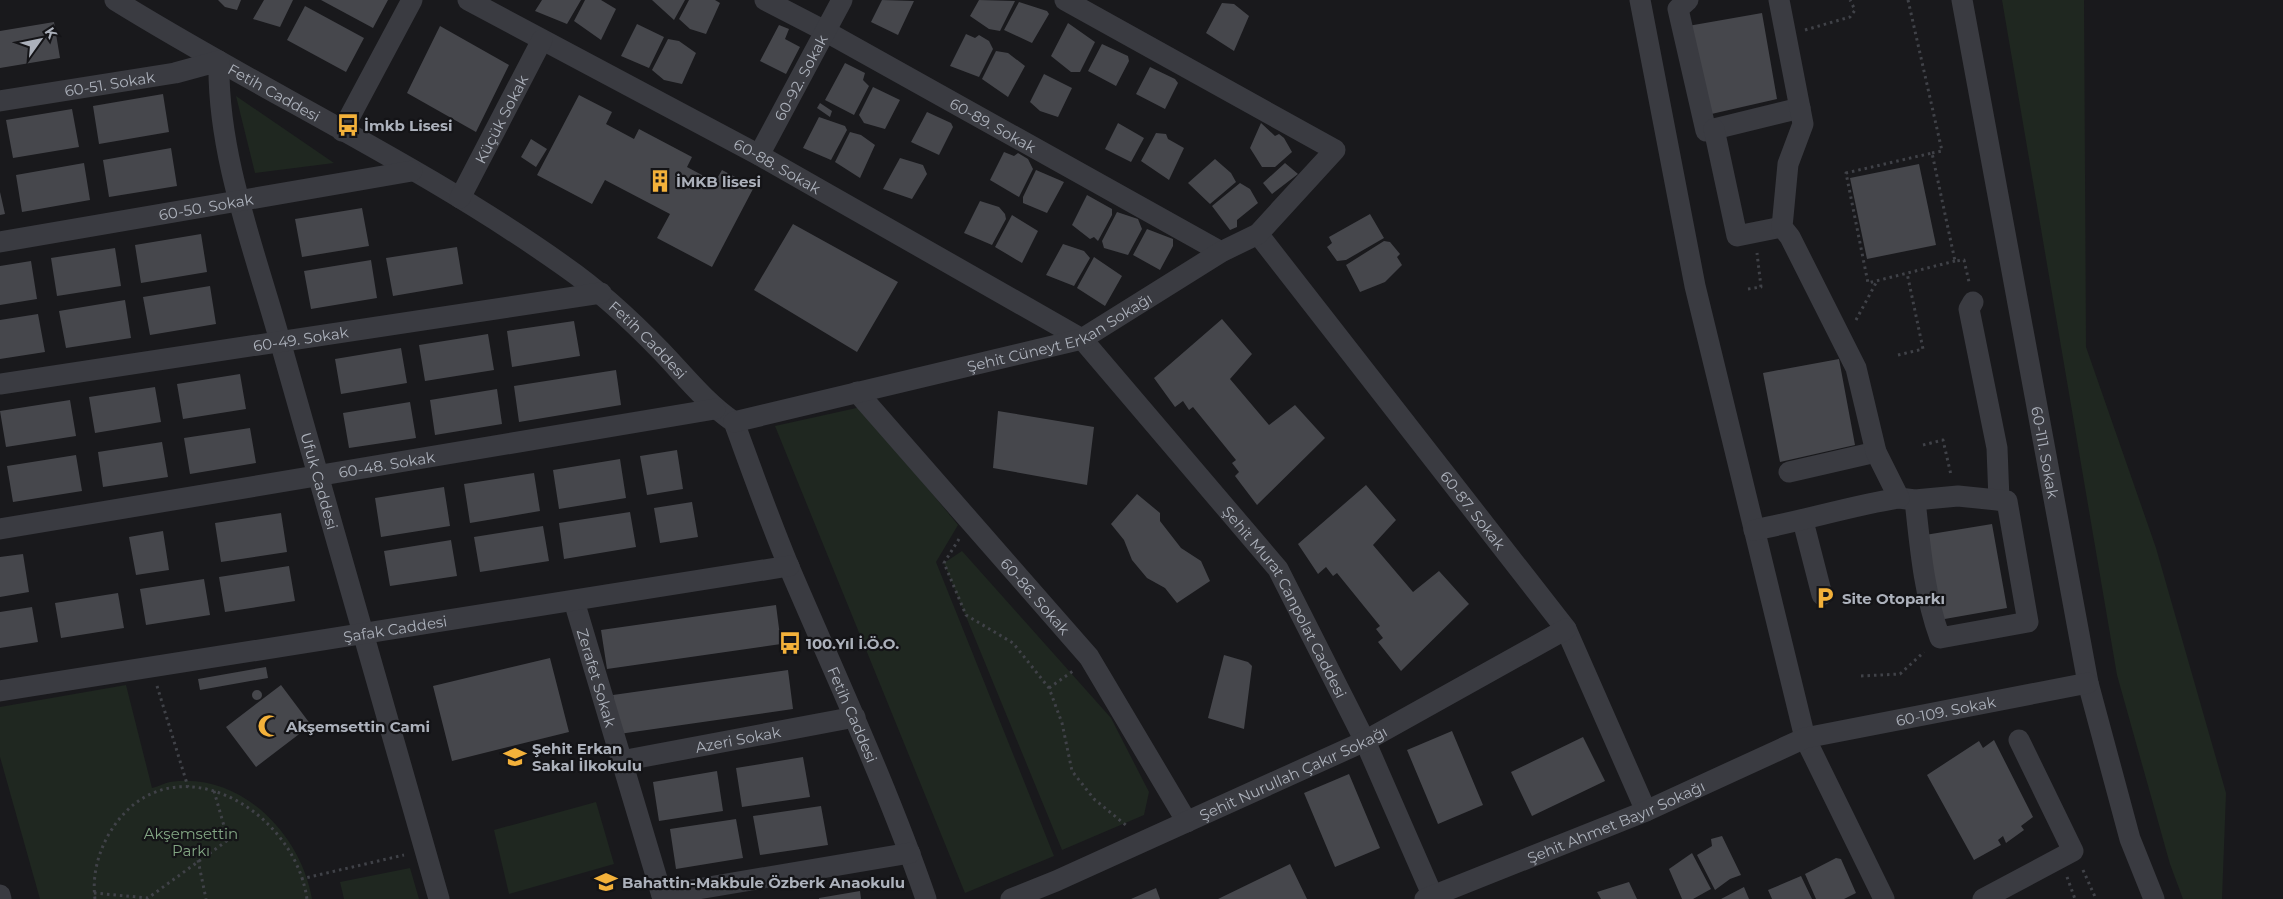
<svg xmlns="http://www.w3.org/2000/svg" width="2283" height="899" viewBox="0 0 2283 899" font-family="Montserrat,sans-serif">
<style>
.green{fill:#1f2720}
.building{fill:#46474c}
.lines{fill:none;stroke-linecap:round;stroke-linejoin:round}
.path{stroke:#404248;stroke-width:3;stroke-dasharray:2.5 4;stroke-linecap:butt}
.minor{stroke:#3a3b41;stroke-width:21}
.labels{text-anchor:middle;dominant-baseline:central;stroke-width:4.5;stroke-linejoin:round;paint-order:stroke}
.street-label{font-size:15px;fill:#acb1bb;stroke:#141417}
.poi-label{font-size:15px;font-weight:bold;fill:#acb1bb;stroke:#141417;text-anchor:start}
.park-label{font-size:15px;fill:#83a684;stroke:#141417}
</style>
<rect width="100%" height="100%" fill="#19191c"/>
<path class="green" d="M2002 0H2084L2086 347 2156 548 2226 793 2222 899H2183L2170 864 2117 675Z
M236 96 334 163 255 173Z
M861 407 958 525 936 562 1054 856 965 893 775 426Z
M962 551 1111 718 1149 792 1144 815 1062 850 944 563Z
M126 685 152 788C158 787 164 783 170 782 240 771 301 834 312 899H40L0 757V707Z
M596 802 614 864 509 894 494 830Z
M410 868 419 899H344L340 882Z"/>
<path class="building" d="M218 0H241L237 10 225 7Z
M264 0H293L280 27 253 19Z
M321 0H388L373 28Z
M542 0H581L567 24 535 11Z
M585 0H601L616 9 601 40 574 21Z
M652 0H685L674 20Z
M689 0H715L720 3 706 34 690 29 679 19Z
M882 0 914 1 898 35 871 22Z
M979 0 1015 1 1000 31 989 29 970 16Z
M1019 2 1047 11 1049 14 1032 43 1004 30Z
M1222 3 1234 4 1249 16 1234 51 1206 33Z
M305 6 364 38 346 72 287 40Z
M1762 13 1777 99 1707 115 1688 26Z
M54 22 60 58 0 68V31Z
M1068 23 1095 42 1080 72H1071L1051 56Z
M637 24 664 37 649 68 621 56Z
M779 25 789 29 785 39 800 47 786 74 760 61Z
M440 26 509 65 476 132 407 93Z
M966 34 975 38 979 35 989 41 993 49 979 77 950 66Z
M668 39 679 41 696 53 682 84 664 80 652 70Z
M1102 44 1128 56 1129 61 1116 86 1088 71Z
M996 51 1008 53 1025 66 1008 97 982 79Z
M845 63 865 73 863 80 869 86 854 115 825 100Z
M1150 67 1175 79 1178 83 1165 109 1136 94Z
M1044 74 1072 88 1058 117 1040 111 1030 102Z
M873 87 900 100 885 129 864 123 859 115Z
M163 94 169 132 99 144 93 106Z
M579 95 612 112 606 124 634 139 639 129 692 157 687 167 715 182 722 170 754 187 712 267 657 238 670 214 605 180 592 204 537 175Z
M820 103 832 111 830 117 817 108Z
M72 109 79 147 13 158 6 120Z
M927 112 951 123 953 127 939 155 911 142Z
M819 117 845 126 847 130 831 160 803 148Z
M1118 123 1144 138 1131 162 1105 149Z
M1261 123 1275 136 1279 134 1284 138 1292 152 1275 167H1262L1250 148Z
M850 132 861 135 875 145 860 178 835 162Z
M1156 133 1166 134 1168 139 1184 148 1169 180 1141 161Z
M531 139 547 149 536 167 521 157Z
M171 148 177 186 109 197 103 160Z
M1004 152 1014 156 1018 153 1028 159 1033 169 1019 197 990 180Z
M900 158 923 165 927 174 912 199 883 189Z
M1215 159 1231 173 1236 182 1210 204 1188 183Z
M84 163 90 200 22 212 16 175Z
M1285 163 1298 174 1272 194 1263 183Z
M1919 164 1936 245 1867 259 1850 178Z
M1036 170 1064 182 1047 213 1023 203V197Z
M1240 183 1250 189 1258 203 1237 220V227L1230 230 1212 206Z
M0 192 5 214 0 215Z
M1087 195 1112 209V215L1098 241 1094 237 1090 239 1072 225Z
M980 201 999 207 1005 214 1006 219 992 245 964 233Z
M362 208 369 246 302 257 295 219Z
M1117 212 1138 219 1142 229 1128 255 1104 248 1102 241Z
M1370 214 1384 238 1346 260 1337 261 1327 247 1332 243 1329 237Z
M1012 215 1038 231 1022 263 995 247Z
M793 224 898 282 857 352 754 290Z
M1147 229 1173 239V246L1160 270 1133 255Z
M201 234 207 272 141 283 135 245Z
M1384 241 1390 242 1400 254 1397 257 1402 265 1385 282 1360 292 1346 265Z
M1063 244 1084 251 1090 258 1074 286 1046 275Z
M457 247 463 284 393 296 386 258Z
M115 248 121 286 57 296 51 258Z
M1094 257 1122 276 1105 306 1077 288Z
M371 260 377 298 311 309 304 271Z
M31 261 37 299 0 305V266Z
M210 286 216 324 150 335 143 297Z
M125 300 131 338 66 348 59 311Z
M38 314 45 352 0 359V320Z
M1222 319 1252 354 1230 379 1269 425 1295 405 1325 438 1257 505 1235 476 1239 472 1232 463 1236 460 1193 407 1189 410 1183 401 1175 407 1154 378Z
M574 321 580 356 512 367 507 331Z
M488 334 494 370 425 381 419 345Z
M401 348 407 383 341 394 335 359Z
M1839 359 1855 445 1780 462 1763 373Z
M616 370 621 405 519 422 514 386Z
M240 374 246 409 183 419 177 384Z
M155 387 161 422 95 433 89 397Z
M497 389 502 424 435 435 430 400Z
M70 400 76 436 6 447 0 411Z
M410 402 416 438 349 448 343 413Z
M998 411 1094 427 1087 485 993 468Z
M250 428 256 463 190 474 184 438Z
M162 442 168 477 103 487 98 452Z
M677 450 683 489 647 495 640 456Z
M76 455 82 491 13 502 7 466Z
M620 459 626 498 559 509 553 470Z
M534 473 540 511 470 523 464 484Z
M1366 485 1396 520 1373 545 1413 592 1439 571 1469 604 1401 671 1378 642 1383 638 1376 629 1380 626 1337 573 1333 576 1326 567 1318 574 1298 544Z
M444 487 450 526 381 537 375 498Z
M1137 494 1160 513V521L1181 548 1201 561 1210 581 1177 603 1165 588 1147 578 1132 560 1124 540 1111 524Z
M692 502 698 537 660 543 654 508Z
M630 512 636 547 564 559 559 523Z
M281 513 287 552 221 562 215 523Z
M1992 524 2007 608 1939 620 1925 535Z
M543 526 549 561 480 572 474 537Z
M163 531 169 570 136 575 129 537Z
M451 540 457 576 390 586 384 551Z
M23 554 29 592 0 597V557Z
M289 566 295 601 225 612 219 577Z
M204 579 210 615 146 625 140 589Z
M118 593 124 628 61 638 55 603Z
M776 605 781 644 607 669 601 630Z
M32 607 38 642 0 648V612Z
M1224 655 1248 662 1252 666 1244 729 1208 718Z
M550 658 569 732 452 761 433 686Z
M266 667 268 678 200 690 198 679Z
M788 670 793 709 619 734 613 695Z
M281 685 311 725 256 767 226 727Z
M252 695a5 5 0 1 1 10 0a5 5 0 1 1-10 0Z
M1452 731 1483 805 1438 824 1407 750Z
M1583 737 1605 781 1532 816 1511 772Z
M1994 740 2033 817 2021 826 2024 830 2006 843 2003 836 1998 840 2001 845 1974 860 1927 775 1979 741 1983 748Z
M803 757 810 797 742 807 736 768Z
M717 771 723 811 659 821 653 782Z
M1349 774 1380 848 1335 867 1304 793Z
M821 806 828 845 760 855 753 816Z
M736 819 743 858 676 869 670 829Z
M1722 836 1741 875 1730 879 1715 890 1697 855 1712 846 1711 839Z
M1692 853 1711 889 1693 899H1682L1669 869Z
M1836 858 1841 859 1856 893 1844 899H1816L1805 874Z
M1290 864 1307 899H1218Z
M1801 876 1812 899H1772L1768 890Z
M1629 882 1637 899H1601L1597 892Z
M1744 887 1749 899H1721Z
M1156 888 1160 899H1131Z
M860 891 861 899H819V898Z"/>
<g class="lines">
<path class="path" d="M1908 0 1942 151 1932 153
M1805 30 1850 17 1855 10 1850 0
M1955 261 1868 283 1846 173 1932 153 1955 261 1964 260 1969 282
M1748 289 1761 287 1757 253
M1856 320 1877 281
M1898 355 1923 349 1907 273
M1923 445 1943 440 1951 475
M959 539 944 563 966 615 1013 643 1049 688 1062 723 1072 771 1094 799 1127 826
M1861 676 1900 674 1924 652
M157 686 188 787
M1049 688 1073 671
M198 860 206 899
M2083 870 2096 899
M2067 877 2075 899
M301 879 404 855
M94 893 148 898 228 840 214 791
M95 899C92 876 98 853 109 834 166 736 294 806 307 899"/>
<g class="minor">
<path id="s1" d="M115 0C263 92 422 165 564 266 600 291 631 320 661 351 685 376 705 402 734 422 752 471 769 519 789 567 836 677 887 786 926 899"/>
<path id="s2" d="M468 0 759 155 1082 339 1278 569 1365 741 1434 899"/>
<path id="s3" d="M765 0 825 31 1221 252"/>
<path d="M1640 0 1695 286 1805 738 1884 899"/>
<path d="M1688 0 1678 9 1706 131 1800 108"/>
<path id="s4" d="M1962 0 2088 683 2130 839 2154 899"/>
<path id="s5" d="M0 101 175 73 219 61C217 155 255 251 280 341 333 527 385 713 439 899"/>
<path d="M1714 129 1737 236 1782 227"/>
<path d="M342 131 412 0"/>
<path id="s6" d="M759 155 842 0"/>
<path id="s7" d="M460 198 542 40"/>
<path id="s8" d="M1258 234 1566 629 1646 811"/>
<path id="s9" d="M0 242 412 171"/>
<path d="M1973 302 1969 309 1997 448 1999 500"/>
<path id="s10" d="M0 384 601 293"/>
<path id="s11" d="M857 392 1089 657 1187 822"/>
<path id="s12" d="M734 422 1082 339 1221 252 1258 234 1335 150 1065 0"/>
<path d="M1789 472 1876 452"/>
<path d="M1899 498 1915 500 1958 496 2007 501 2028 622 1940 638C1924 594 1920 546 1915 500"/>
<path d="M1803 521 1822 595"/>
<path id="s13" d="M0 529 715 409"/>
<path d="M1754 530C1803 521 1850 506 1899 498L1876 452 1856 368 1790 237 1782 227 1788 164 1803 124 1779 0"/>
<path id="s14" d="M574 601 663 899"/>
<path id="s15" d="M0 691 789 566"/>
<path id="s16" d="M621 761 855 717"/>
<path d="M0 895 1 899"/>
<path d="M662 895 910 853"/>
<path id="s17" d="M1011 899 1056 881 1365 741 1566 629"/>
<path id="s18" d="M1425 899 1646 811 1805 738 2088 683"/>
<path d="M1983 899 2073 851 2019 740"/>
</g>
</g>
<defs>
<symbol id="bus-bare" viewBox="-9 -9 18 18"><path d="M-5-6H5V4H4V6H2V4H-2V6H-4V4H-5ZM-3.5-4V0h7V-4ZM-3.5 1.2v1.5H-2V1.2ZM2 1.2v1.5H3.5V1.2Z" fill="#f3b13a" stroke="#141417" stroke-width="2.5" paint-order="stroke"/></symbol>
<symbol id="building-bare" viewBox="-9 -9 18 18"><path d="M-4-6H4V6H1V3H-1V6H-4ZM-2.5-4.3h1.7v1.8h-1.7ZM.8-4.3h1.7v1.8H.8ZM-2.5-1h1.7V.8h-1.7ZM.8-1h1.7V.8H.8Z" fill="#f3b13a" stroke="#141417" stroke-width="2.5" paint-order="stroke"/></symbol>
<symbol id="parking-bare" viewBox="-9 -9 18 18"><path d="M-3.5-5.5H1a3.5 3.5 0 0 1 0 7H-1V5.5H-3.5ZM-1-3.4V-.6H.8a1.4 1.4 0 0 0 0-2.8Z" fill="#f3b13a" stroke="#141417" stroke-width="2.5" paint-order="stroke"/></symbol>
<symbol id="mosque-bare" viewBox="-9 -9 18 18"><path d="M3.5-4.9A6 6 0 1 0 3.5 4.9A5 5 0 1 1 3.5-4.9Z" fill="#f3b13a" stroke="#141417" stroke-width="2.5" paint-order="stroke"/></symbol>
<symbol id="school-bare" viewBox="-9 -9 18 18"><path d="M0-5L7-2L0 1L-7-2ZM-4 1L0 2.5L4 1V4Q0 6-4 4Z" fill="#f3b13a" stroke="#141417" stroke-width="2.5" paint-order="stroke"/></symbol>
</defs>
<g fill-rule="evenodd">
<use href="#bus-bare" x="332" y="109" width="32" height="32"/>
<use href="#building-bare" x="644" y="165" width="32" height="32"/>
<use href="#parking-bare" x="1809" y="582" width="32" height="32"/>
<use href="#bus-bare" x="774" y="627" width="32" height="32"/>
<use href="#mosque-bare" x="253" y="710" width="32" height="32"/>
<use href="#school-bare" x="499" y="741" width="32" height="32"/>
<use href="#school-bare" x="590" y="866" width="32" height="32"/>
</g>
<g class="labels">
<g class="street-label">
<text stroke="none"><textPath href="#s6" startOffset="88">60-92. Sokak</textPath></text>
<text stroke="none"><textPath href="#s5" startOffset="111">60-51. Sokak</textPath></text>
<text stroke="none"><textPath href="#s1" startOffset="184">Fetih Caddesi</textPath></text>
<text stroke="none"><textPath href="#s7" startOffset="89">Küçük Sokak</textPath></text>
<text stroke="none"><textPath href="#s3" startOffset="260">60-89. Sokak</textPath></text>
<text stroke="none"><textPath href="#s2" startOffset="351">60-88. Sokak</textPath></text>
<text stroke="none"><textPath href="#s9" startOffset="209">60-50. Sokak</textPath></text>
<text stroke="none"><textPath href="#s12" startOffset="339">Şehit Cüneyt Erkan Sokağı</textPath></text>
<text stroke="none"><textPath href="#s10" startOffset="304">60-49. Sokak</textPath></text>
<text stroke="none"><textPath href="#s1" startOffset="634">Fetih Caddesi</textPath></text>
<text stroke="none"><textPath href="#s4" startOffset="460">60-111. Sokak</textPath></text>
<text stroke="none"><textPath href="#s13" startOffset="392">60-48. Sokak</textPath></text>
<text stroke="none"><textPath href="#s5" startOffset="656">Ufuk Caddesi</textPath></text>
<text stroke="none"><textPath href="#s8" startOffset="350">60-87. Sokak</textPath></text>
<text stroke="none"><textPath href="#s11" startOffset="271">60-86. Sokak</textPath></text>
<text stroke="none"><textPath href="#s2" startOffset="1035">Şehit Murat Canpolat Caddesi</textPath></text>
<text stroke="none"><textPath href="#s15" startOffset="400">Şafak Caddesi</textPath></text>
<text stroke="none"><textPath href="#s14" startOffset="80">Zerafet Sokak</textPath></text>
<text stroke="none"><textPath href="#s18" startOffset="556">60-109. Sokak</textPath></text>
<text stroke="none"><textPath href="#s1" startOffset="1069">Fetih Caddesi</textPath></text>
<text stroke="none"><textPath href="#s16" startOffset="119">Azeri Sokak</textPath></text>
<text stroke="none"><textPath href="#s17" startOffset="309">Şehit Nurullah Çakır Sokağı</textPath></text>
<text stroke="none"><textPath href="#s18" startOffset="206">Şehit Ahmet Bayır Sokağı</textPath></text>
</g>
<g class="poi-label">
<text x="364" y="125">İmkb Lisesi</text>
<text x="676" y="181">İMKB lisesi</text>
<text x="1842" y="598">Site Otoparkı</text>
<text x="806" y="643">100.Yıl İ.Ö.O.</text>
<text x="286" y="726">Akşemsettin Cami</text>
<text x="532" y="748">Şehit Erkan<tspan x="532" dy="17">Sakal İlkokulu</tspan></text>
<text x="622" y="882">Bahattin-Makbule Özberk Anaokulu</text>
</g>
<g class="park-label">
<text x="191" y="833">Akşemsettin<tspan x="191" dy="17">Parkı</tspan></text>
</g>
</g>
<g transform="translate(40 40) rotate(57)" stroke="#141417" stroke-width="4" paint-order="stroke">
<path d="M0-4L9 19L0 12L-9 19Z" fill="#acb1bb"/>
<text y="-8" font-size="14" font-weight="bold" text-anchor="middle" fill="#acb1bb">K</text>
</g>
</svg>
